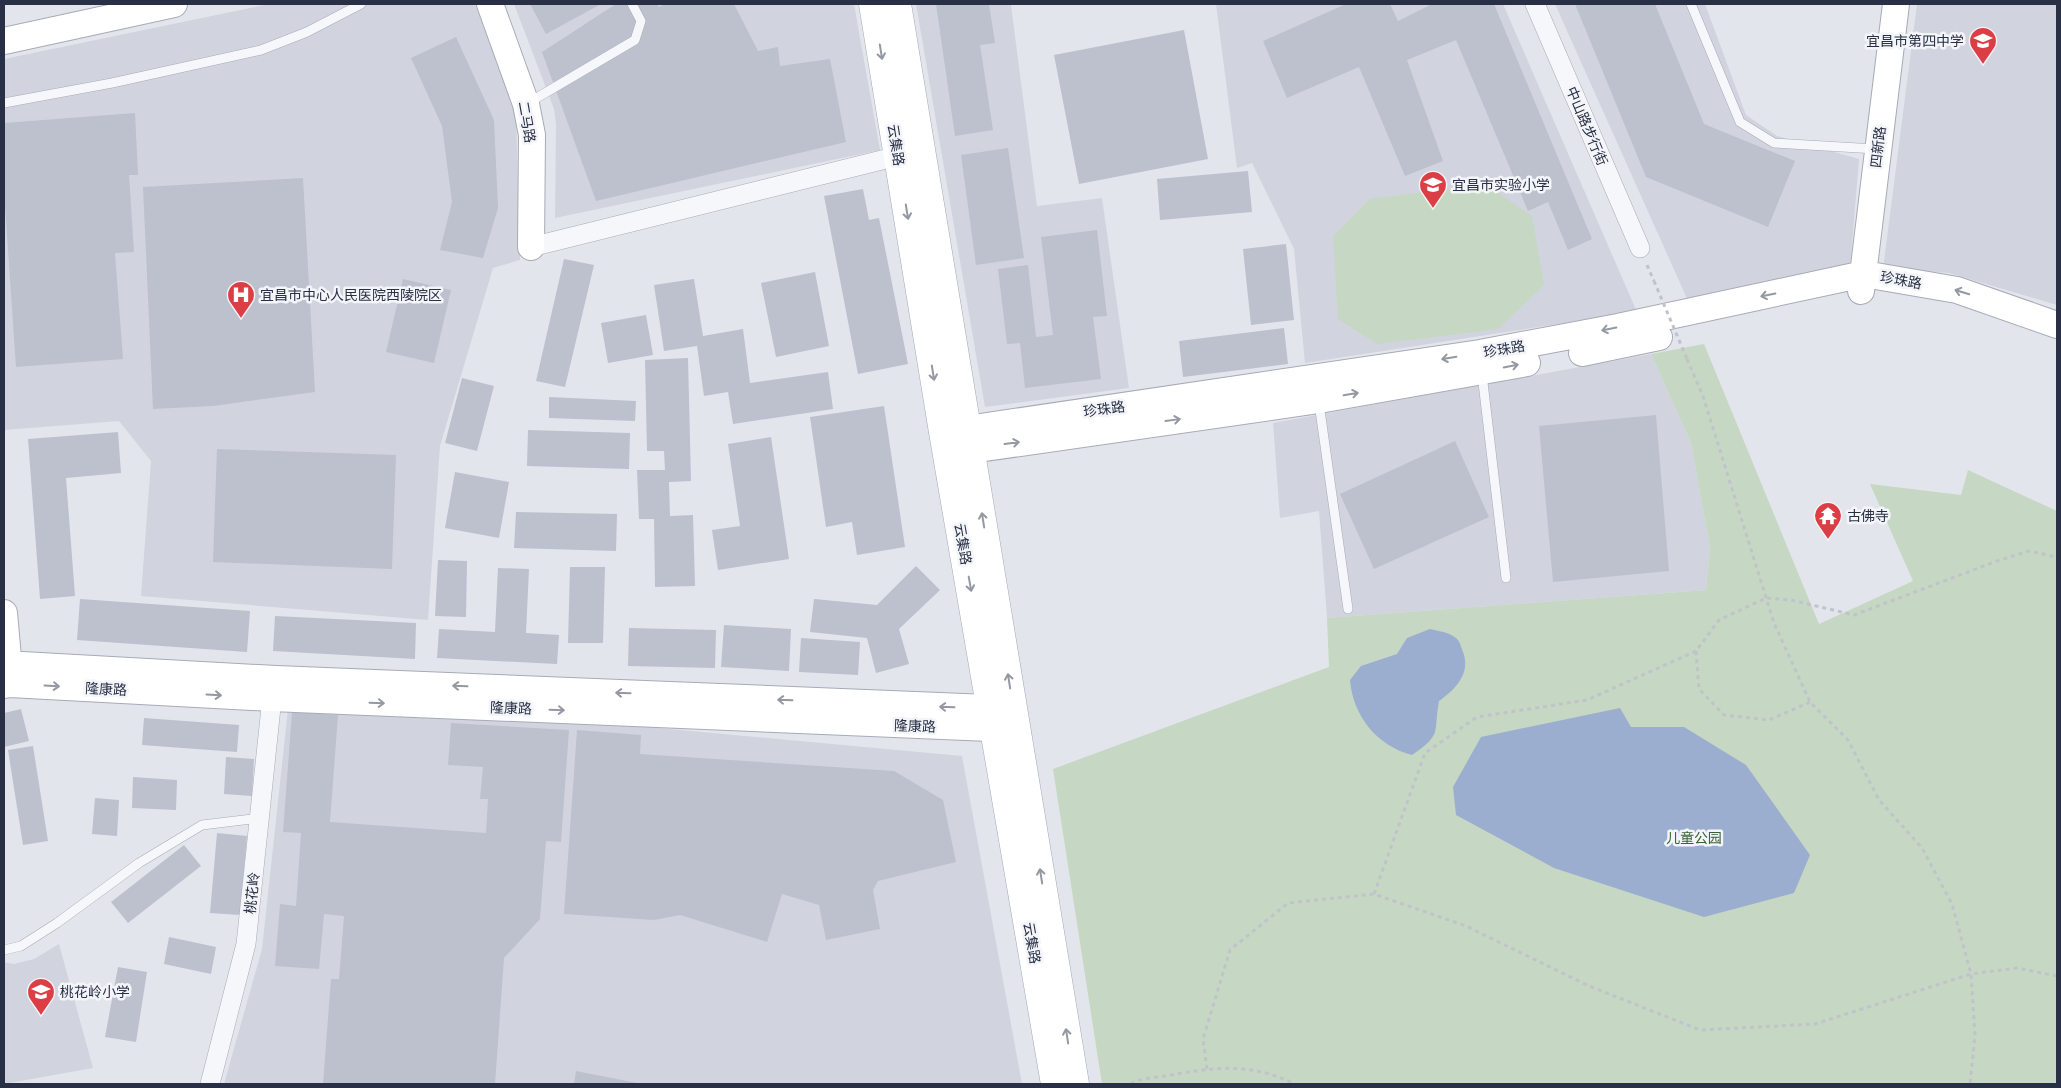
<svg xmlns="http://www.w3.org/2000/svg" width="2061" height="1088" viewBox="0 0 2061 1088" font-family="'PT Sans Narrow','Noto Sans SC',sans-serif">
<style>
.built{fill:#d1d4de}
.green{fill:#c6d7c3}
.water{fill:#9baecf}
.building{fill:#bcc1cd}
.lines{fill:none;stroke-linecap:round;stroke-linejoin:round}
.lane-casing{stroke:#a7abb7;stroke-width:10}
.street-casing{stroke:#a7abb7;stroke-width:20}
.secondary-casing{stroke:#a7abb7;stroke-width:28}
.primary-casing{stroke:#a1a8b9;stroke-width:29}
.path{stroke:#c1c3cb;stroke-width:3;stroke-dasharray:4 4;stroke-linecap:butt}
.lane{stroke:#f6f7fa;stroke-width:9}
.street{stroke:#f6f7fa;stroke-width:19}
.secondary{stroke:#fff;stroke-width:26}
.primary{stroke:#fff;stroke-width:28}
.path-bridge{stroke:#c1c3cb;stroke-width:3;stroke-dasharray:4 4;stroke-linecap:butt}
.oneway{stroke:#9498a2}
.labels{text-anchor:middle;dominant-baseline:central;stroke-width:5;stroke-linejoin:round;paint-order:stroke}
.poi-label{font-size:14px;fill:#293046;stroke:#f3f5f9;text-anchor:start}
.street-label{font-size:14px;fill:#293046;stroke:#f3f5f9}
.park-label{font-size:14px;fill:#386335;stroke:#f3f5f9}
</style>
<rect width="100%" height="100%" fill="#e3e5ec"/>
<path class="built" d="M269 4H475L516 113 520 260 493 268 440 446 428 620 141 596 151 461 119 421 4 430V59Z
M514 4H854L880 150 555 218 556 124 554 109Z
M916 4H1014L1011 5 1037 206 1102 198 1129 388 985 407Z
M1216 4H1503L1637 312 1305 363 1294 249 1252 163 1237 168Z
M1555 4H1705L1746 115 1777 136 1859 159 1850 269 1689 303Z
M1917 4H2057V305L1949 273 1883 269Z
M1651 354 1691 443 1710 547 1706 590 1327 618 1319 511 1280 518 1273 423Z
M288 709 574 720 962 756 1022 1084H224L262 949Z
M59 944 93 1068 4 1084V962L14 964 34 959Z"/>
<path class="green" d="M1485 184 1532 216 1544 285 1498 329 1377 344 1338 319 1333 236 1370 199Z
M1704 344 1819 624 1913 581 1870 484 1961 495 1968 470 2057 511V1084H1102L1053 769 1329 667 1327 618 1706 590 1710 547 1691 443 1651 354Z"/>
<path class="water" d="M1430 629C1439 631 1448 632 1456 638 1460 641 1461 647 1463 652 1471 673 1456 689 1439 701 1433 733 1443 734 1412 755 1377 746 1353 716 1350 680L1361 666 1397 654 1407 638Z
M1620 708 1631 727H1684L1746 765 1810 855 1794 893 1704 917 1554 868 1456 815 1453 787 1481 737Z"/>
<path class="building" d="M530 4H601L546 34Z
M616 4H657L659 7 665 4H734L758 51 778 47 780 66 830 59 846 142 596 201 542 52Z
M936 4H989L995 43 980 45 993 130 955 136Z
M1346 4H1390L1398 21 1432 4H1494L1592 239 1568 250 1548 202 1528 211 1456 40 1407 60 1443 161 1405 176 1359 67 1287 98 1263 41Z
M1575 4H1655L1704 124 1795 161 1768 227 1646 177Z
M1184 30 1208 159 1079 184 1054 55Z
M456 37 494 120 498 208 483 258 440 250 452 202 442 126 411 58Z
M135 113 138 175H129L134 252 115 253 123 359 16 367 4 191V123Z
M1008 148 1024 258 976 265 961 155Z
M1248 171 1252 212 1160 220 1157 179Z
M303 178 315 392 213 406 153 409 143 187Z
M863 189 869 220 879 218 908 364 858 374 824 196Z
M1097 230 1107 316 1093 317 1101 379 1025 388 1020 343 1007 344 998 269 1028 265 1036 337 1053 335 1041 237Z
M1286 244 1294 320 1251 325 1243 249Z
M564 259 594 265 565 387 536 381Z
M815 272 829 346 776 357 761 283Z
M403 279 451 290 434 363 386 352Z
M694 279 703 336 743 329 750 383 828 372 833 409 733 424 728 392 704 396 697 346 664 351 654 285Z
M646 315 653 355 608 363 601 323Z
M1284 328 1288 364 1183 377 1179 341Z
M688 358 691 481 669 482 670 516 693 515 695 586 655 587 654 519H639L637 470H665L664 451H647L645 360Z
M462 378 494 386 477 451 445 443Z
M549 397 636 401 635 421 549 418Z
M884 406 905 547 857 555 852 522 826 527 810 417Z
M1656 415 1669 571 1553 582 1539 426Z
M528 430 630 433 629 469 527 466Z
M118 432 121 473 66 478 75 596 40 599 28 439Z
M771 437 789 559 718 570 712 530 740 526 728 444Z
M1455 441 1489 517 1374 569 1340 494Z
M217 449 396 455 392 569 213 562Z
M455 472 509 482 499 538 445 528Z
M516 512 617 514 616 551 514 548Z
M438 560 467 561 466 617 435 616Z
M916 566 940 590 899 629 909 664 876 673 867 638 810 632 814 599 877 605Z
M570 567H605L603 643H568Z
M498 568 529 569 526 633 559 635 557 664 437 658 439 629 495 632Z
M80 599 250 611 247 652 77 640Z
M275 616 416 623 415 659 273 651Z
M724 625 791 629 789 671 721 667Z
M629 628 716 630 715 668 628 666Z
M801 638 860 642 858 675 799 672Z
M21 709 29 741 4 747V713Z
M292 712 338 715 330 822 486 833 488 799H480L483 767 448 765 451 723 569 730 561 842 546 841 540 919 504 958 495 1084H323L331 979H339L344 916 324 914 319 969 275 966 280 904 296 906 301 833 283 832Z
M144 718 239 725 237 752 142 745Z
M577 730 641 735 640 754 894 771 943 800 956 862 878 881 873 890 880 929 826 940 819 905 782 894 767 942 680 915 654 920 564 914Z
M33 746 48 841 23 845 8 750Z
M226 757 254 759 252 796 224 794Z
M133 777 177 780 176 810 132 808Z
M95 798 119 800 117 836 92 834Z
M217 833 247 836 240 915 210 913Z
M184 845 201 866 128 923 111 902Z
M169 937 216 947 211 974 164 964Z
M118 967 147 972 136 1042 105 1037Z
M576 1071 637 1083V1084H574Z"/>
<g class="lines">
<defs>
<path id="lane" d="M1691 4 1740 122 1774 143 1876 149
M4 103 112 83 261 50 307 32 361 4
M528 103 635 40 641 21 632 4
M1482 374 1506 578
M1319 403 1348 609
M4 950 21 946 57 923 139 863 202 825 260 818"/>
<path id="street" d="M1535 4 1640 248
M531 247 898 156
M210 1084 246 944 272 698"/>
<path id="secondary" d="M490 4 526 104 532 135 531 247
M4 41 174 4
M1861 291 1896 4
M1582 353 1659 337
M947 432 1480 353 1618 327 1864 274 1957 290 2057 325
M950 453 1319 400 1527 363
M4 613 10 680
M4 664 276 679 1013 709
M4 685 10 684 272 698 1014 729"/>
<path id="primary" d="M873 4 943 432 1055 1084
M897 4 1075 1084"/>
</defs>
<use href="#lane" class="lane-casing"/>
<use href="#street" class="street-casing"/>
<use href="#secondary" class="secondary-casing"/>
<use href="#primary" class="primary-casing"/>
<path class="path" d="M1647 265 1654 281
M1687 359 1703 396 1774 623 1810 702 1848 740 1879 800 1922 848 1952 904 1971 974 1975 1035 1970 1084
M1810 702 1769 720 1724 715 1699 689 1696 651 1719 620 1766 598 1791 600 1854 615 1997 561 2029 551 2057 557
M1374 894 1425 753 1477 717 1587 700 1696 651
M1207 1069 1203 1039 1230 950 1288 903 1374 894 1466 926 1589 986 1700 1030 1815 1024 1971 974 2017 968 2057 976
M1131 1084C1139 1078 1155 1078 1165 1076 1211 1068 1250 1061 1294 1084"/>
<use href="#lane" class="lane"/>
<use href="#street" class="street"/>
<use href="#secondary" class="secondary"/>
<use href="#primary" class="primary"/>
<path class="path-bridge" d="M1654 281 1687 359"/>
</g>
<defs><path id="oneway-shaft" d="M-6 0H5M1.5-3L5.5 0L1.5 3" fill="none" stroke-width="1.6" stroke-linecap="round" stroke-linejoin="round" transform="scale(1.25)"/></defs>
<g class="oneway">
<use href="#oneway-shaft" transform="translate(881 52) rotate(81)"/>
<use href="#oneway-shaft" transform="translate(907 212) rotate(81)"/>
<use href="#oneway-shaft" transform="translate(1962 292) rotate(-163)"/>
<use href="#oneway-shaft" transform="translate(1768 295) rotate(168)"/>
<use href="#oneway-shaft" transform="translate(1609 329) rotate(169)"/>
<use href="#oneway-shaft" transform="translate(1449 358) rotate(171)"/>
<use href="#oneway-shaft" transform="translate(1511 366) rotate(-11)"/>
<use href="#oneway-shaft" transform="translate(933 373) rotate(81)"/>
<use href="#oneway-shaft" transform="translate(1351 394) rotate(-10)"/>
<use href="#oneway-shaft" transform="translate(1173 420) rotate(-8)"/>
<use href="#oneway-shaft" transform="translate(1012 443) rotate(-8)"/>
<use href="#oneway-shaft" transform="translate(983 520) rotate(-99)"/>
<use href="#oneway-shaft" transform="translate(970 584) rotate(80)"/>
<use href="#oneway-shaft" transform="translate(1009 681) rotate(-99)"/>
<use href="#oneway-shaft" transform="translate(52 686) rotate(3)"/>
<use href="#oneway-shaft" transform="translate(460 686) rotate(-178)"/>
<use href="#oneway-shaft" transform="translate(623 693) rotate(-178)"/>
<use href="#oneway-shaft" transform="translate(214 695) rotate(3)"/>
<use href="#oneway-shaft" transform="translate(785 700) rotate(-178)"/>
<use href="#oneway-shaft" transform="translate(377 703) rotate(2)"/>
<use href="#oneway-shaft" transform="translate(947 707) rotate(-178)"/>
<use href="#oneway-shaft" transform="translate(557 710) rotate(2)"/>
<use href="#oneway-shaft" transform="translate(1041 876) rotate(-99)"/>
<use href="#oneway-shaft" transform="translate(1067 1036) rotate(-99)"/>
</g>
<defs>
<symbol id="school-pin" viewBox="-11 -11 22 30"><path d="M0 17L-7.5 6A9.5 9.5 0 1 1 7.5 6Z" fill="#db3e44" stroke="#f3f5f9"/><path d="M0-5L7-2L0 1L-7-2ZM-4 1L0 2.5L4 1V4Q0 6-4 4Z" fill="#fff"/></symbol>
<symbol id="hospital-pin" viewBox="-11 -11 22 30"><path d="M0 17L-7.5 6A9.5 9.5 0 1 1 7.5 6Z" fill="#db3e44" stroke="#f3f5f9"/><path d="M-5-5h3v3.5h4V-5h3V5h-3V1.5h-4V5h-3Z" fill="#fff"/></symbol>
<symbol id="temple-pin" viewBox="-11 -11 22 30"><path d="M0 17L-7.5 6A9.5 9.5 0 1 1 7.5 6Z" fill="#db3e44" stroke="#f3f5f9"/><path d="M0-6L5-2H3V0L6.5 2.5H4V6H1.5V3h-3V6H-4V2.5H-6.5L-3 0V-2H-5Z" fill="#fff"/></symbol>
</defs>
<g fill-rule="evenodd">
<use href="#school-pin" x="1967" y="25" width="32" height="43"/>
<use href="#school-pin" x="1417" y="169" width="32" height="43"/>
<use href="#hospital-pin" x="225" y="279" width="32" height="43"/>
<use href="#temple-pin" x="1812" y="500" width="32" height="43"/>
<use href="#school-pin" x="25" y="976" width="32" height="43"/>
</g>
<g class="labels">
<g class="poi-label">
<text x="1964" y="41" text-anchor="end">宜昌市第四中学</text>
<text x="1452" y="185">宜昌市实验小学</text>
<text x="260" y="295">宜昌市中心人民医院西陵院区</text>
<text x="1847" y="516">古佛寺</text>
<text x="60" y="992">桃花岭小学</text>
</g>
<g class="street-label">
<text transform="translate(527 122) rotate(80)">二马路</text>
<text transform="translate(1587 126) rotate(67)">中山路步行街</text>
<text transform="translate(896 145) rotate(81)">云集路</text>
<text transform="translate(1878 147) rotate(-83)">四新路</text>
<text transform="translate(1901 280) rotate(10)">珍珠路</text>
<text transform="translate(1504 349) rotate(-10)">珍珠路</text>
<text transform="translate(1104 409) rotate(-8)">珍珠路</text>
<text transform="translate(963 544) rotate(80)">云集路</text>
<text transform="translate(106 689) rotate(3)">隆康路</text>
<text transform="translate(511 708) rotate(2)">隆康路</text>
<text transform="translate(915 726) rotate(2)">隆康路</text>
<text transform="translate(252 893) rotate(-84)">桃花岭</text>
<text transform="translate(1032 943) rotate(80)">云集路</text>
</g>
<g class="park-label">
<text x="1694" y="838">儿童公园</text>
</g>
</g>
<rect width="2061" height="1088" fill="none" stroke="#293046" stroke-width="10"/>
</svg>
